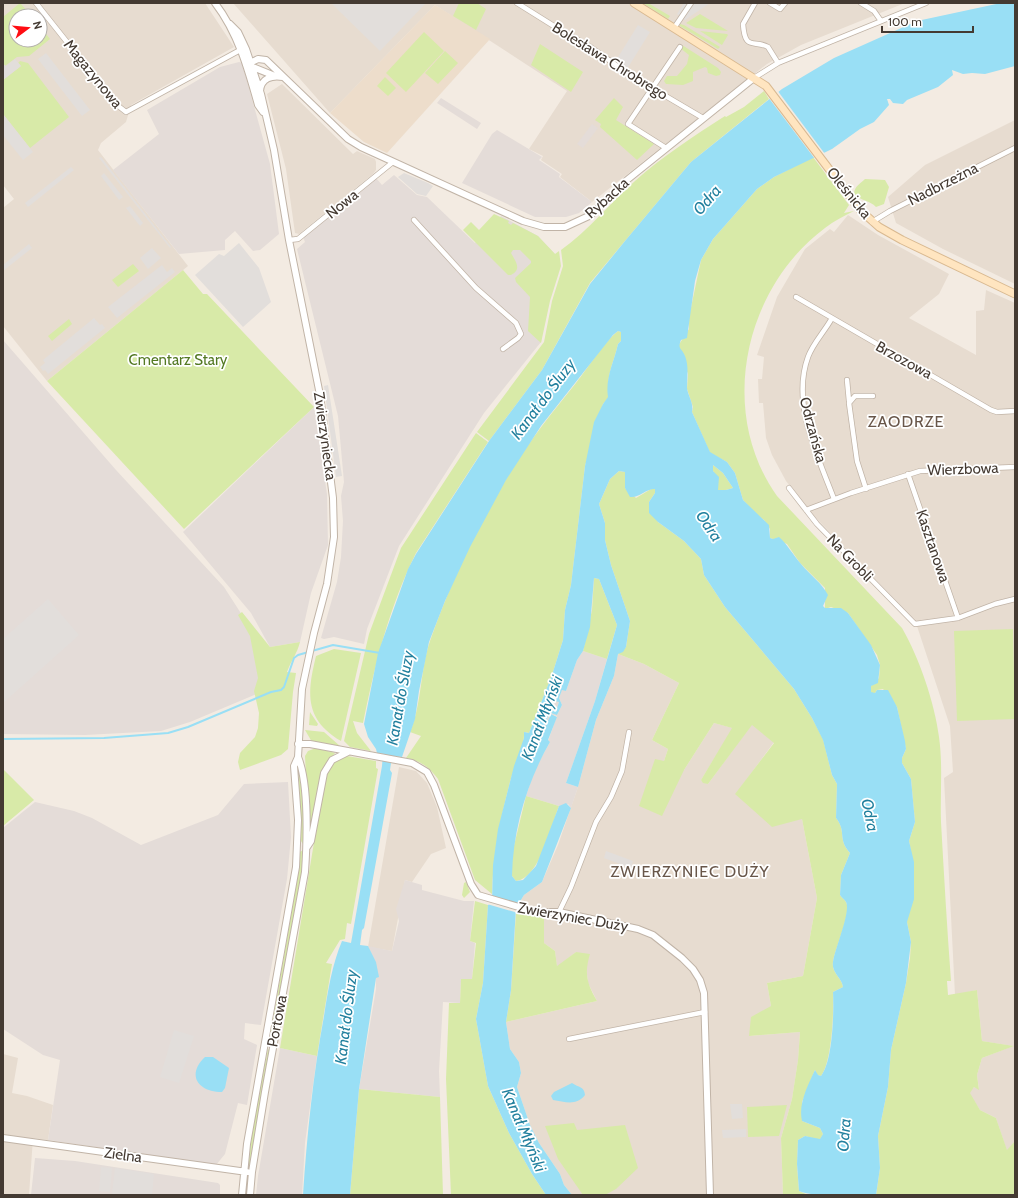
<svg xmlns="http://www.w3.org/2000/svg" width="1018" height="1198" viewBox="0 0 1018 1198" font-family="Cabin,sans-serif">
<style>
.residential{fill:#e7dcd0;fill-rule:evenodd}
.industrial{fill:#e4dcd8}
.education{fill:#edddcb}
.green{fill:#d8eaa8}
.parking{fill:#e2dedb}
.water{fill:#99dff5;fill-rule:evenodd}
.pier{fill:#f3ebe2}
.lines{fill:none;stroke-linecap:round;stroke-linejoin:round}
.stream{stroke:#99dff5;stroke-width:2}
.minor-casing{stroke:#c1b4a7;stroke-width:6}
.tertiary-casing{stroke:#c1b4a7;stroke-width:8}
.secondary-casing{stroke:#d9b990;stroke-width:9}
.minor{stroke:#fff;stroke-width:4.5}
.tertiary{stroke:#fff;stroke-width:6}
.secondary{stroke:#ffe5c0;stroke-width:7}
.labels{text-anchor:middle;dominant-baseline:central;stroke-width:3.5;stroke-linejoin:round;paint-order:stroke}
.street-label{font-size:15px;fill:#443a32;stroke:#fff}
.park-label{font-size:15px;fill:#537923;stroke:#fff}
.water-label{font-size:16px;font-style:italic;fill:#22809e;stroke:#fff}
.neighbourhood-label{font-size:16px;letter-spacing:1px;fill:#685649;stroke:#fff}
</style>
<rect width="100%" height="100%" fill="#f3ebe2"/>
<path class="residential" d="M3 3H205L234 47 131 105 126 122 101 143 98 150 188 266 47 381 3 326V208L14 199 3 185ZM16 16H40V40H16Z
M233 3H905L801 45 767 64 592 202 560 177 562 174 541 160 543 156 529 149 567 91 435 5 330 113Z
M282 84 353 154 357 151 375 159 376 162V170L373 174 299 234 295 233 286 169 267 94Z
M1015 120V284L943 249 896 223 888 197 925 165Z
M848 215 878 235 949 274 939 294 909 318 976 355V311L984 310 986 290 1015 303V1141L1007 1151 996 1118 980 1110 969 1093 974 1087 979 1089 977 1075 982 1058 1013 1046 982 1041 977 990 955 995 944 778 953 772 950 726 915 620 814 516 786 481 772 455 766 438 763 403H759L758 379H762L764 357 757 355 777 297 805 249 830 229 834 232Z
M618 654 644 664 679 683 652 740 668 749 664 761 684 770 714 723 733 728 701 780 708 784 752 724 774 742 736 794 802 819 817 898 803 976 767 983 771 1006 749 1036 800 1032 798 1060 792 1099 781 1138 783 1195H572L564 1185 560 1174 539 1143 530 1125 517 1087 521 1073 519 1062 510 1049 506 1022 597 1001 588 983 586 966 576 952 557 967 555 951 544 943V918L516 913V908L524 895 542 882 558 845 578 787 596 720 614 676Z
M399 767 416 771 427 783 437 807 446 848 431 854 412 882 405 880 392 951 368 947Z
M3 1054 18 1058 12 1093 27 1096 53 1105 48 1140 33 1138 29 1195H3Z"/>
<path class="industrial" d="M239 62 242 63 270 164 279 234 260 250 253 251 235 231 225 240V250L179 254 113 170 159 134 147 110 220 67Z
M441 98 481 123 477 129 437 103Z
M592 124 598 128 583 148 577 144Z
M497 130 542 157 539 160 560 174 559 177 592 202 579 213 566 217H535L462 183 492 134Z
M394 175 417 195 427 197 475 243 501 216 538 236 555 254 546 297 541 342 484 413 399 546 367 629 364 644 334 637 324 639 321 638 337 582 341 557 343 521 341 496 344 482 338 416 297 249 305 242 303 237 376 178 382 185Z
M3 340 116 470 224 587 253 632 266 690 190 722 161 731 85 735 3 734Z
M314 407 327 494 328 545 311 593 300 642 270 647 251 613 183 532Z
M583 651 607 659 595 701 566 783 578 787 571 808 568 804 559 806 526 796 535 769 550 742 548 741 557 716 551 714 540 739V737L557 693 559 702 556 712 557 715 562 705 559 698 562 689 566 691 577 660Z
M288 782 291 837 287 879 261 1025 245 1023 244 1039 257 1045 247 1105 238 1103 225 1154 216 1165 48 1140 60 1060 43 1055 3 1029V828L35 802 74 811 92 818 141 845 218 815 244 784Z
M405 880 422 885V890L464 901H474L470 941 475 943 472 980 461 979 460 1003 443 1002 439 1071 440 1097 359 1089 376 989V978L368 946 392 951 399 921 396 909Z
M280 1048 317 1056 305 1143 302 1195H256L258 1176Z
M35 1158 75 1161 218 1183 220 1185V1195H31Z"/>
<path class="education" d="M435 5 490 39 387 153 364 142 330 113Z"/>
<path class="green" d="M20 3 32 16H16V40H40V26L50 39 29 56 17 57 5 66 3 64V17Z
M459 3H477L486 9 476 30 453 16Z
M643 3H648L670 16 668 19Z
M700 14 728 31 696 28 686 23Z
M680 24 684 25 720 47 718 49 680 26Z
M700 31 727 34 728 35 722 45Z
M424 32 444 51 406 92 386 73Z
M540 44 583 72 571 92 531 65Z
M682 45 718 68 721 72 720 75 716 76 708 73 707 68 705 67 693 72V81L683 85 666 84 664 81 667 76H677L687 64 689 55 680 48Z
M445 51 458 63 438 84 425 73Z
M20 61 28 63 69 117 30 148 3 114V80L21 66 18 63Z
M385 77 396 88 388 96 377 86Z
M764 91 769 99 691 162 625 241 590 283 542 370 489 441 477 432 544 342 552 301 563 266 561 250C589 230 610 203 635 181 663 156 694 136 725 116L726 117 744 107Z
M614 98 623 107 616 120 654 144 637 160 600 127 601 124 595 120Z
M813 157 849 205 844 213 854 211C844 216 834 221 825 228 744 288 717 412 777 496L902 628C919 657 935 704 939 737 943 765 940 794 941 822 944 875 947 928 951 981H947L948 995 977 990 982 1041 1014 1046 982 1058 977 1075 979 1090 974 1087 970 1093 980 1110 996 1118 1007 1150 1015 1141V1195H876L880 1168 878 1136 888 1087 891 1050 906 983 910 958 911 942 907 922 911 851 909 841 915 822 911 779 902 763V758L906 749 897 707 883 689 877 690 875 693H871V686L879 678 880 665 877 655 848 613 831 607 825 609V588L800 563 787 544 770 538V529L764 520 757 515 743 500 735 473 727 462 710 453 692 412 693 407 687 389 688 374 678 346 689 329V317L701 260 713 239 757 189 774 177Z
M865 179 885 180 889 187 884 204 876 207C870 200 861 202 854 193 855 186 860 184 865 179Z
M494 214 509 221 508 223 511 225 513 223 538 236 555 254 559 251 561 266 550 301 541 343 528 331 530 297 516 282 515 278 531 263V261L520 250H513L511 253C516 262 522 269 511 275H508L463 230 471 222 479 230Z
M133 264 139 271 118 287 112 280Z
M183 270 203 294H207L314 407 184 529 47 381Z
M69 319 72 324 52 341 48 336Z
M618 331 621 332V341L618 344C614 362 605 378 609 397L603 404 585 466 571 585 565 610 563 640 552 675 529 733 524 732C525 748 514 766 510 782 500 821 493 854 492 894L475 880 438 779C429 767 421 761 406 758L421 736 410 732C422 704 420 670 430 641 455 569 496 486 542 426 553 411 565 397 576 383 588 368 604 342 618 331Z
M476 433 488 442 416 553C389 607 375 665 363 723L353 721 357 733 371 751 350 747 344 741 369 634 401 548Z
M713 465 723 473 733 488 726 490H718C715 481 720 481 713 471Z
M619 471 625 472V488L636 498 651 489H655V493L649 502 658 522 684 541 701 559 704 575 725 607 794 689 812 718 823 739 832 775 837 784 836 818C847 832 837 838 850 853L841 875 840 895C842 898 844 899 846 902 852 912 835 948 833 962 831 972 842 978 843 987L833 992C834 1011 832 1062 821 1076L817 1075 815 1070 802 1102V1121L820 1128 823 1134 820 1140 805 1136 798 1140 797 1165 799 1191 806 1194 816 1195H783L781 1138 792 1099 798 1060 800 1032 749 1036 751 1017 771 1006 767 983 803 976 817 898 802 819 772 827 735 794 774 743 752 725 708 784 703 783 701 780 732 728 714 723 684 770 662 816 639 806 655 759 664 761 668 749 652 740 679 683 644 664 618 654 626 647 630 621 611 565 605 540V523L599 504 610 479Z
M594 578 599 579 617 625 607 659 583 651 592 610Z
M242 612 270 647 300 642C297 654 291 661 287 672L296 673 293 692 288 749 281 755 240 770 238 762 240 753 255 737 258 728 259 713 254 691 258 678 250 636 238 615Z
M1013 629 1015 719 957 721 954 631Z
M334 649 361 653 341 741C304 719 307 693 316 656Z
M310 712 318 724 317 726 309 725Z
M305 730 324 732 340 746V748L312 742Z
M316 748 335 753 327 763 309 835 305 756 308 751Z
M347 756 376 761V768L378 769 351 924 347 923 345 939 340 940 326 963 332 964 317 1056 280 1048 325 776C330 765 335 759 347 756Z
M298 766 300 768 303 810V844L301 841Z
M3 769 34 800 3 826Z
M526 796 559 806C551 826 540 878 516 881L512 876V854Z
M303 850V863L299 892 274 1030 271 1032 295 892 300 852Z
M466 882 470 892 464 898 462 895 464 883Z
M475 901 488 905 483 983 476 1019 488 1086 509 1133 532 1174 546 1195H451L446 1079 449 1003H460L461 979H472L476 943 470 941Z
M516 913 544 918V943L555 951 557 966 576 952 590 954C584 974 587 983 597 1001L506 1022 511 990Z
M268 1049 270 1051 250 1168 248 1169 253 1125Z
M359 1089 440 1097 443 1195H350Z
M787 1105 779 1136 748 1137 747 1107Z
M574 1123 577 1130 625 1125 638 1168 616 1189 605 1195H583L558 1159 545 1126Z"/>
<path class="parking" d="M331 3H426L380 51Z
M684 3H710L685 20 677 14Z
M638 25 650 32 627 69 615 62Z
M46 53 90 110 82 116 38 59Z
M15 59 21 66 3 80V64L6 66Z
M3 114 33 152 23 160 3 135Z
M101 157 171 247 170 248 99 158Z
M71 167 74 170 28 207 25 203Z
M104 173 123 197 119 200 101 176Z
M404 173 428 183 433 186 426 196 417 194 398 177Z
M130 206 143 223 140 226 126 208Z
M239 243 259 268 271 302 243 327 195 275 219 254 224 256Z
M29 244 32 248 3 271V265Z
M152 248 161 258 148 269 140 258Z
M162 265 167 272 172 268 175 272 117 318 108 307Z
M94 318 100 325 102 324 105 328 48 374 45 370 43 371 40 367 45 363 43 360Z
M328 385 342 476 336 477 324 386Z
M48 599 79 635 3 703V639Z
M606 851 633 861 631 868 604 858Z
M174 1030 194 1036 179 1083 160 1077Z
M730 1104H742L743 1118 732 1119Z
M746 1129V1137L723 1138 722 1130Z
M101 1167 112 1168 110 1192 99 1191Z
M115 1168 154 1174 152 1195 112 1194Z"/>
<path class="water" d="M1001 3H1015V66L985 74 972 73 963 74 952 70 953 75 938 87 907 100 903 104 893 103 890 99H887L889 105 874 122 860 129 832 149 774 177 757 189 728 222 713 239 701 260 695 281 687 338 681 340C677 350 682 348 685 356 689 366 687 377 687 388 688 396 694 403 692 412L710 452 727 462 735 473 743 500 769 525 770 538 773 539 779 537C788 545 793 555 801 564 810 575 822 583 828 595L823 606 825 608H841L848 613 871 645 880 665 878 683 871 686V692L875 693 877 690H888L897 707 905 741 906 749 902 758V763L911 779 915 822 909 841 914 862V899L907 922 911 942 906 983 891 1050 888 1087 878 1136 880 1168 876 1195C858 1195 814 1198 799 1191L797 1164 798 1140 805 1136 820 1139 823 1134 820 1128 802 1121C798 1104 808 1085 815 1070L818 1075 821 1076C833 1061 834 1011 833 992L843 987C842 978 831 972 833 962 835 948 851 912 846 902 844 899 842 898 840 895L841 875 850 853C837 838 847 832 836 818L837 784 832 775 823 740 812 718 794 689 725 607 704 575 701 559 684 541 658 522 649 513V502L655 493V489C645 489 640 498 630 497L625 488V472L619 471 610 479 599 504 605 523V540L611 565 630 621 626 647 623 652 618 654 614 676 596 720 578 787 566 783 595 701 617 625 599 579 594 578 590 627 583 651 577 660 566 691 562 690 559 698 562 705 557 715 551 713 552 710 556 711 559 702 555 701 557 693 540 737V739L551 714 557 717 548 740 550 742C527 782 513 829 512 876L516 881 523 880 536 866 559 806 566 803 571 808 542 882 524 895 516 908 511 990 506 1022 510 1049 519 1062 521 1073 517 1087 530 1125 539 1143 560 1174 564 1185 572 1195H546L532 1174 509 1133 488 1086 476 1019 483 983 488 905 492 902 493 865 498 829 514 766 524 738V732L529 733 552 675 563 640 565 610 571 585 585 466 594 422 603 404 608 397C605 378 614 362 618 344L621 341V332L618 331 613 335 541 426 506 480 470 547 445 601 429 642 419 691 415 719 402 757 392 756 390 770 392 773 364 928 362 930 360 945 368 946 376 962 379 977 376 978 359 1089 350 1195H303C307 1135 313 1075 324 1016 328 990 332 965 342 941L351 943 382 766 383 754 377 753 376 749 368 737 364 724 378 653 408 569 416 554 489 441 542 370 590 284 625 241 691 162 782 89 834 58 917 21ZM713 465 723 473 733 488 726 490H718L719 477 713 471Z
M205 1057H213L229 1068 225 1088 222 1092C198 1092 186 1075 205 1057Z
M572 1083C579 1088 584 1086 585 1095 577 1106 565 1102 553 1100L551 1096 554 1092Z"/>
<path class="pier" d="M777 90 825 154 815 159 768 97Z
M490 895 520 904 518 913 487 904 490 901Z"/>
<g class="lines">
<path class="stream" d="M3 739 104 738 168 733 188 727 271 692 281 690 284 687 294 658 298 655 333 645 380 653"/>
<defs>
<path id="minor" d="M36 3 117 105 126 112 242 49
M517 3 557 28 589 46 630 75 703 118
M755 3 743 24C745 52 754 39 768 47L778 63
M770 3 780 9 785 3
M861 3 874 11 881 21
M674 28 691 3
M754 78 778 63 926 3
M666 148 628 124 680 47
M414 220 476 288 516 323 521 334 518 338 503 349
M872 222 890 211 1015 148
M289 240 298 239 393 162
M796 297 991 410 997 412 1015 411
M832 318C825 331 813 343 808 357 791 404 818 456 834 499
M847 380 849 401
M908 474 958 618
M789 488 817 524 915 624 958 618 995 604 1015 599
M866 489 857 461 849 403 855 396H873
M806 510 851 493 920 471 1015 467
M559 912 571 887 596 822 611 797 622 771 629 732
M569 1039 705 1012"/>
<path id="tertiary" d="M215 3C238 33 248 69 258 105L263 112
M230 24 238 32 246 49 261 94 274 150 289 240 320 395 333 498 334 537 327 584 314 633 302 689 298 757 294 766 298 820 296 867 247 1144 242 1195
M246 65 258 59 266 60 348 139 361 147 523 221 544 227H565L591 215 627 180 754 78
M250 66 275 76
M260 91C261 78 272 75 283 77
M298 744H310L412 763 427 772 434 785 471 884 478 895 536 912H559L638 929 653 935 682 958 693 969 700 980 704 993 710 1195
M307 847 311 841 324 773 332 760 348 752
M3 1138 247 1172
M250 1195 252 1172 265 1092 305 872C307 842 309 784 298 757"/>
<path id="secondary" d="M634 3 766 86 860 210 879 227 902 240 1015 294"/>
</defs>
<use href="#minor" class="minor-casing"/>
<use href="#tertiary" class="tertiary-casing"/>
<use href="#secondary" class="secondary-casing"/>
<use href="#minor" class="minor"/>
<use href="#tertiary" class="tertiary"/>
<use href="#secondary" class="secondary"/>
</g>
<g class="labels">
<g class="street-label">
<text transform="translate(610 61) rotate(32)">Bolesława Chrobrego</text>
<text transform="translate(93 74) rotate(51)">Magazynowa</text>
<text transform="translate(943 184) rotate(-27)">Nadbrzeżna</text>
<text transform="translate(849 193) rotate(51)">Oleśnicka</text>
<text transform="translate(607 198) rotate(-42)">Rybacka</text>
<text transform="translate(342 204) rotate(-39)">Nowa</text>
<text transform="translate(904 360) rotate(29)">Brzozowa</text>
<text transform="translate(813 430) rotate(75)">Odrzańska</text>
<text transform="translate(325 436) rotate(82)">Zwierzyniecka</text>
<text transform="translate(963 469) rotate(-2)">Wierzbowa</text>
<text transform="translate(933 546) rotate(71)">Kasztanowa</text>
<text transform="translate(850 558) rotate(46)">Na Grobli</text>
<text transform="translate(573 917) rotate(10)">Zwierzyniec Duży</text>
<text transform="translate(277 1021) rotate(-79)">Portowa</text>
<text transform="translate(123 1155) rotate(8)">Zielna</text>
</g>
<g class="park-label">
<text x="178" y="360">Cmentarz Stary</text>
</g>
<g class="water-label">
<text transform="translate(707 200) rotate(-49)">Odra</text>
<text transform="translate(543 399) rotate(-53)">Kanał do Śluzy</text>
<text transform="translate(709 526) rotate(56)">Odra</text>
<text transform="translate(400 698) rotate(-80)">Kanał do Śluzy</text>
<text transform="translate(542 718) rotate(-69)">Kanał Młyński</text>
<text transform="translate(870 815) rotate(78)">Odra</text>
<text transform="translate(346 1017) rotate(-83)">Kanał do Śluzy</text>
<text transform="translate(524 1130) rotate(67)">Kanał Młyński</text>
<text transform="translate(844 1135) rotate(-86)">Odra</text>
</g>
<g class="neighbourhood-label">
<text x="906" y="421">ZAODRZE</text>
<text x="690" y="871">ZWIERZYNIEC DUŻY</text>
</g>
</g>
<rect width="1018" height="1198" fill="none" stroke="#443a32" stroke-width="8"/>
<g transform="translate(28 28) rotate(74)"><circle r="19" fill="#ffffff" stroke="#b4b0ad"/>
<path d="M0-3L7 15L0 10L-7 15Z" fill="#ff0d13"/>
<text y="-6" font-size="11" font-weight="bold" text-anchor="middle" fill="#443a32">N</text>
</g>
<path d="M882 26v6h91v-6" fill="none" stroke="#443a32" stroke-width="2"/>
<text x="888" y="26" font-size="12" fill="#443a32" stroke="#ffffff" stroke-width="3" paint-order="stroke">100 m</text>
</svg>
